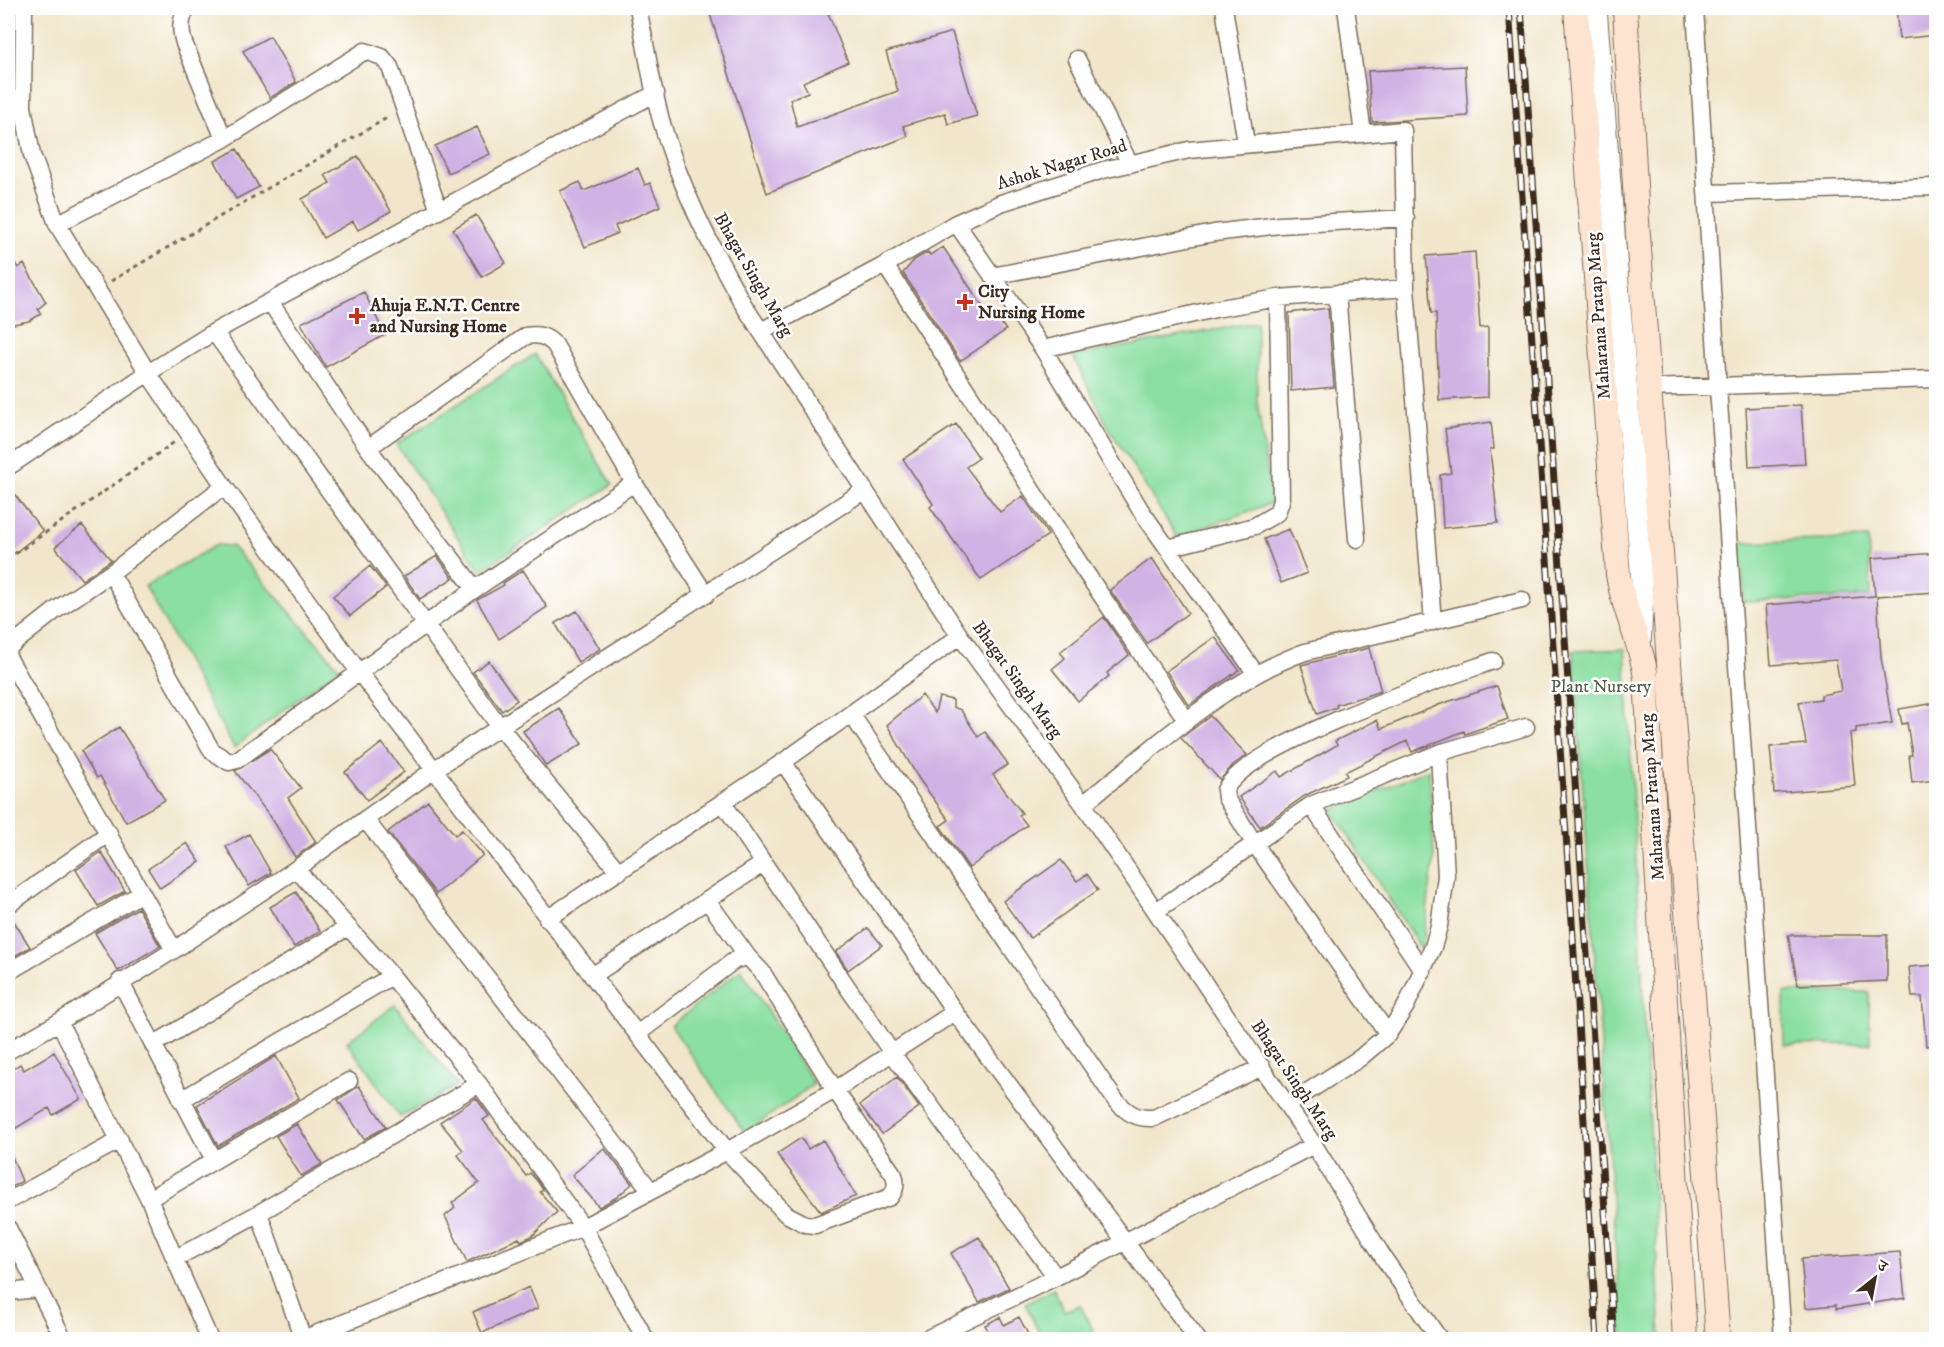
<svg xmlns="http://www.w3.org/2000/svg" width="1944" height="1347" viewBox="0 0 1944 1347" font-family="'IM FELL DW Pica','Noto Serif Devanagari',serif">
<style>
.green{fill:#8adfa1;stroke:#628460;stroke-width:1.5}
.building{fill:#d0b3e4}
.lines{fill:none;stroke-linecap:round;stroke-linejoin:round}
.minor-casing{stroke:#7b6c5b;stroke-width:19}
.tertiary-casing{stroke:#7b6c5b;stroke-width:23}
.secondary-casing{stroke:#7b6c5b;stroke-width:26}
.path{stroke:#7b6c5b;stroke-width:3;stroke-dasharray:4.5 4.5;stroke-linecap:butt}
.minor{stroke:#fff;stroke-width:16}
.tertiary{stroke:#fff;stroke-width:21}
.secondary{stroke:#fde4d1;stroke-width:24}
.rail-casing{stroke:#3b2a1e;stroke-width:7}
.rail{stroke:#fff;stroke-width:4.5;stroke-dasharray:14;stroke-linecap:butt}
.poi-dot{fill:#c8321e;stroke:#fff;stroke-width:2}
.labels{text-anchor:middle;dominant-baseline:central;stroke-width:5;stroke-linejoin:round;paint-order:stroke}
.street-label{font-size:18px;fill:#3b2a1e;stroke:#fff}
.poi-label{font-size:18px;font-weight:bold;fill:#3b2a1e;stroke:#fff;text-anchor:start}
.park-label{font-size:18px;fill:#536045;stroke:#fff}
</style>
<rect width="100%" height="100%" fill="#fff"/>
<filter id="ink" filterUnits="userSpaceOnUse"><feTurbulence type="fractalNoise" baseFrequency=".0167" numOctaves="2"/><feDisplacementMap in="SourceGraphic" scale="12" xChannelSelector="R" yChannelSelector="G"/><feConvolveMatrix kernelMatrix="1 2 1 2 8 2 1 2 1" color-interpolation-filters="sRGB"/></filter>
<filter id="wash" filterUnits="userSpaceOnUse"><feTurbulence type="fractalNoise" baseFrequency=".008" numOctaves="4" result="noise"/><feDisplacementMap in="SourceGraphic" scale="24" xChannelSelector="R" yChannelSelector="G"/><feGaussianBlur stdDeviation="1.35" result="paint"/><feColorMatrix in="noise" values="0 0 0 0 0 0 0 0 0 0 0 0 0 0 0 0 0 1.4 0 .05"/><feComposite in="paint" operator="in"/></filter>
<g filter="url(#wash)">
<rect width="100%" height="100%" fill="#f1e6cb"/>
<path class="green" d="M1257 322V401L1272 503 1177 537 1107 425 1073 356Z
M535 354 612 485 480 571 396 444Z
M1868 538 1871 596 1744 602 1741 543Z
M216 545 232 546 339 668 234 748 145 586Z
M1625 649 1661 1339H1622L1573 651Z
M1429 769 1434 858 1422 950 1332 810Z
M741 969 814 1084 745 1133 671 1026Z
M1784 992H1869L1870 1044 1784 1045Z
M395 1005 458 1085 400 1117 347 1042Z
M1054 1289 1064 1311 1080 1305 1097 1339H1042L1025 1303Z"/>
<g id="blocks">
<path class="building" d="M708 8H826L848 62 803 82 808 92 790 99 797 127 898 91 886 52 952 32 977 116 948 124 945 113 903 126 908 136 767 193Z
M1896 8H1936V35L1899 39Z
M270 36 296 82 270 98 243 51Z
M1465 66 1468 116 1372 122 1368 71Z
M477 127 490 154 448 173 435 146Z
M237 149 259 187 236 199 215 161Z
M358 156 391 211 358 230 353 221 323 238 302 199 330 183 325 175Z
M638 168 645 185 650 183 660 206 615 226 618 233 585 247 560 191 580 182 584 191Z
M476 215 506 263 482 277 453 229Z
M943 247 985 310 990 307 1006 330 960 361 903 273 914 260 928 252 930 255Z
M8 252 18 268 24 264 46 302 38 309 41 314 29 321 8 325Z
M1475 252 1480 328 1488 327V397L1439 400 1436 313H1431L1426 256Z
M364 292 385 335 326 367 301 323Z
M1328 308 1334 387 1291 391 1289 313Z
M1801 405 1805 464 1749 467 1746 408Z
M1491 422 1494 449H1490L1498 523 1443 528 1440 475 1451 473 1445 429Z
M956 424 979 458 966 467 1000 512 1023 496 1048 535 981 580 930 507 933 504 903 459Z
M8 486 43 531 8 558Z
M82 525 111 560 82 580 55 547Z
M1289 529 1307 573 1281 583 1264 539Z
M1936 553V592L1877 596 1881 657 1892 723 1856 728V732L1850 733 1855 786 1774 793 1770 747 1806 744 1799 702 1821 699V695L1841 691 1836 660 1771 665 1766 605 1875 596 1872 558Z
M437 556 453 578 420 599 404 576Z
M1152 558 1188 613 1147 643 1110 590Z
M370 566 386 587 350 616 333 596Z
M523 570 547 607 499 639 477 600 504 585 503 583Z
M577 611 600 649 578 662 555 623Z
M1104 617 1129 655 1107 673 1109 676 1078 701 1052 669 1065 658 1060 652Z
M1215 637 1239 670 1189 705 1166 671Z
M1369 648 1381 691 1336 705 1337 707 1317 714 1301 665Z
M489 661 517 700 502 711 473 672Z
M1497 686 1508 719 1465 734 1464 731 1412 752 1407 741 1345 772 1347 776 1306 795 1260 827 1239 797 1277 771 1281 777 1337 745 1335 741 1377 720 1381 729 1441 704Z
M922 695 935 713 939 697 953 700V707L961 710 978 737 985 732 1008 764 993 775 1022 813 1019 815 1027 825 969 868 940 826 949 820 919 779 887 725Z
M1936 703V780L1912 783 1909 755H1912L1907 723 1902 724 1899 709Z
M559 708 582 744 546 766 523 731Z
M1210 716 1247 755 1233 765 1220 780 1181 738Z
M119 727 165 800 126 822 100 776 97 778 81 751Z
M382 743 404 772 367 800 345 772Z
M270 749 301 788 288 798 316 842 295 857 273 820 235 771Z
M428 801 455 835 462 830 483 855 436 894 388 832Z
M249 834 271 873 249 886 226 847Z
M187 843 200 862 160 888 148 869Z
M101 852 125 891 98 906 76 870Z
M1061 860 1077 881 1087 874 1098 890 1030 938 1003 901Z
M296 892 320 931 294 947 270 907Z
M138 908 160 946 118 971 95 933Z
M8 915H10L30 947 8 960Z
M868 928 882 945 848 970 836 952Z
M1788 935H1887V981L1798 985Z
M1936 965V1045L1926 1046 1922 997H1912L1909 967Z
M54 1052 81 1099 53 1115 49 1108 8 1133V1072L20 1064 24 1070Z
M276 1056 299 1098 218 1146 197 1105Z
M897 1077 919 1107 882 1134 860 1105Z
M359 1086 386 1127 364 1139 338 1100Z
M476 1098 489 1116 483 1120 526 1176 530 1173 538 1182 543 1190 540 1192 557 1212 532 1236 521 1241 519 1238 467 1262 445 1216 455 1208 452 1203 479 1183 458 1155 463 1150 440 1122Z
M297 1124 322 1164 301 1176 276 1136Z
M801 1138 808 1149 823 1140 856 1196 821 1212 777 1154Z
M8 1147 22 1181 8 1189Z
M604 1148 632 1184 617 1197 599 1207 572 1175Z
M979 1237 1009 1288 979 1302 951 1253Z
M1900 1252 1905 1298 1836 1309V1305L1806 1308 1801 1259Z
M529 1287 538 1308 482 1333 473 1312Z
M1000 1317 1004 1325 1019 1317 1031 1340H975L989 1332 985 1325Z"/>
</g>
</g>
<g filter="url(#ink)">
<use href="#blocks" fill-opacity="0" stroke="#7b6c5b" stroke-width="1.5"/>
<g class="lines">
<defs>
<path id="minor" d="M24 8 23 107 32 155 57 224 148 373 224 486 359 672 727 1151 786 1214 805 1224 815 1225 890 1197C896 1190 897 1184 894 1175L835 1090 762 972 748 957 735 960 637 1034
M187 8C180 20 180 29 184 43L224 139
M638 8C646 45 651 83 661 120 679 185 710 245 743 304L960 636 1083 804 1314 1145 1385 1260 1440 1340
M1224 8 1246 143
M1346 8 1363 134
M1695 8 1718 387 1783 1340
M1077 59 1130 164
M1706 193 1936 187
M956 223 1043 349 1140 509 1256 674
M57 224 224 139 365 51 382 57 390 67 439 211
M885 265 1084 570 1187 721
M992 276 1214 233 1280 225 1406 218
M1337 293 1357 539
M270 302 368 448 475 589
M761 331 885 265 956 223 1001 203 1103 170 1189 150 1403 130 1406 288 1433 622
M214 332 500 727 619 872
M1043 349 1215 309 1278 298 1406 288
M1649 388 1936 379
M368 448 526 336C539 334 546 336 555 345L634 483 706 595
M8 467 148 373 214 332 656 93
M1168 548 1255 526 1277 513 1281 501 1278 298
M111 573 212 751 229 762 237 760 475 589 634 483
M8 648 56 610 111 573 224 486
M8 657 174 950
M851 714 1116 1101C1128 1113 1136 1119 1154 1118L1262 1067
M783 762 955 1012 1198 1340
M723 803 892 1053 1056 1277
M1083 804C1153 749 1221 682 1305 652L1522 600
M1311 805 1423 971
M365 819 651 1191
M296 869 392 976 479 1084 583 1227 646 1340
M707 900 748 957
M8 905 109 833
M1156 911 1311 805 1439 753 1526 727
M547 919 783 762 960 636
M8 972 142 893
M592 976 764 863
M120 981 214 1160
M59 1022 149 1199 210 1340
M1388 1034 1254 843 1226 798 1225 790C1248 744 1440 680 1493 661
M153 1045 348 927
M8 1051 59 1022 174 950 296 869 435 769 865 490
M181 1100 392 976
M1287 1105 1360 1058 1388 1034 1406 1006 1433 947 1439 926 1446 876 1439 753
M149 1199 349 1081
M8 1201 120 1140
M259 1213 303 1339 583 1227 727 1151 835 1090 955 1012
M8 1228 64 1340
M176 1258 259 1213 479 1084
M8 1292 38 1289
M924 1340 1056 1277 1314 1145"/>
<path id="tertiary" d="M1596 8 1643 594 1640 646"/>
<path id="secondary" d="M1576 8 1618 574C1623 611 1642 642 1646 679L1685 1340
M1625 8 1637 221 1718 1340"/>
</defs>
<use href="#minor" class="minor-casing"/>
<use href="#tertiary" class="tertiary-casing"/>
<use href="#secondary" class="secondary-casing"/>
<path class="path" d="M111 281 390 116
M8 559 176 441"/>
<use href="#minor" class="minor"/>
<use href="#tertiary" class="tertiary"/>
<use href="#secondary" class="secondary"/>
<defs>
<path id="rail" d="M1509 8 1572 921 1597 1340
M1521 8 1614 1340"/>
</defs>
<use href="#rail" class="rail-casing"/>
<use href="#rail" class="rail"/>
</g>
</g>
<g class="poi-dot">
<path d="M962 293h6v6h6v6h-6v6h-6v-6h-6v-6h6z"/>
<path d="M354 307h6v6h6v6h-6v6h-6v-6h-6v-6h6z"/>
</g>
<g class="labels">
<g class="street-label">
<text transform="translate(1062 165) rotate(-17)">Ashok Nagar Road</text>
<text transform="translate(753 275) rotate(60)">Bhagat Singh Marg</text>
<text transform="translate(1599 316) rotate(-94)">Maharana Pratap Marg</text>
<text transform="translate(1017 680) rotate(54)">Bhagat Singh Marg</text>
<text transform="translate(1653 797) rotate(-94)">Maharana Pratap Marg</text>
<text transform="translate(1294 1080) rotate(56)">Bhagat Singh Marg</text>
</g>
<g class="poi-label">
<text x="978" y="292">City<tspan x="978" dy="21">Nursing Home</tspan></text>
<text x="370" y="306">Ahuja E.N.T. Centre<tspan x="370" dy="21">and Nursing Home</tspan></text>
</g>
<g class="park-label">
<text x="1601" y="687">Plant Nursery</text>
</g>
</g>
<rect width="1944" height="1347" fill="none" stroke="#fff" stroke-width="30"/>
<g transform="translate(1875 1278) rotate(31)" stroke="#ffffff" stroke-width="4.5" paint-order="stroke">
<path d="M0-4.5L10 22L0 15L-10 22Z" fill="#3b2a1e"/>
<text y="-9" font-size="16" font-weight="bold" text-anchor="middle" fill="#3b2a1e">उ</text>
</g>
</svg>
